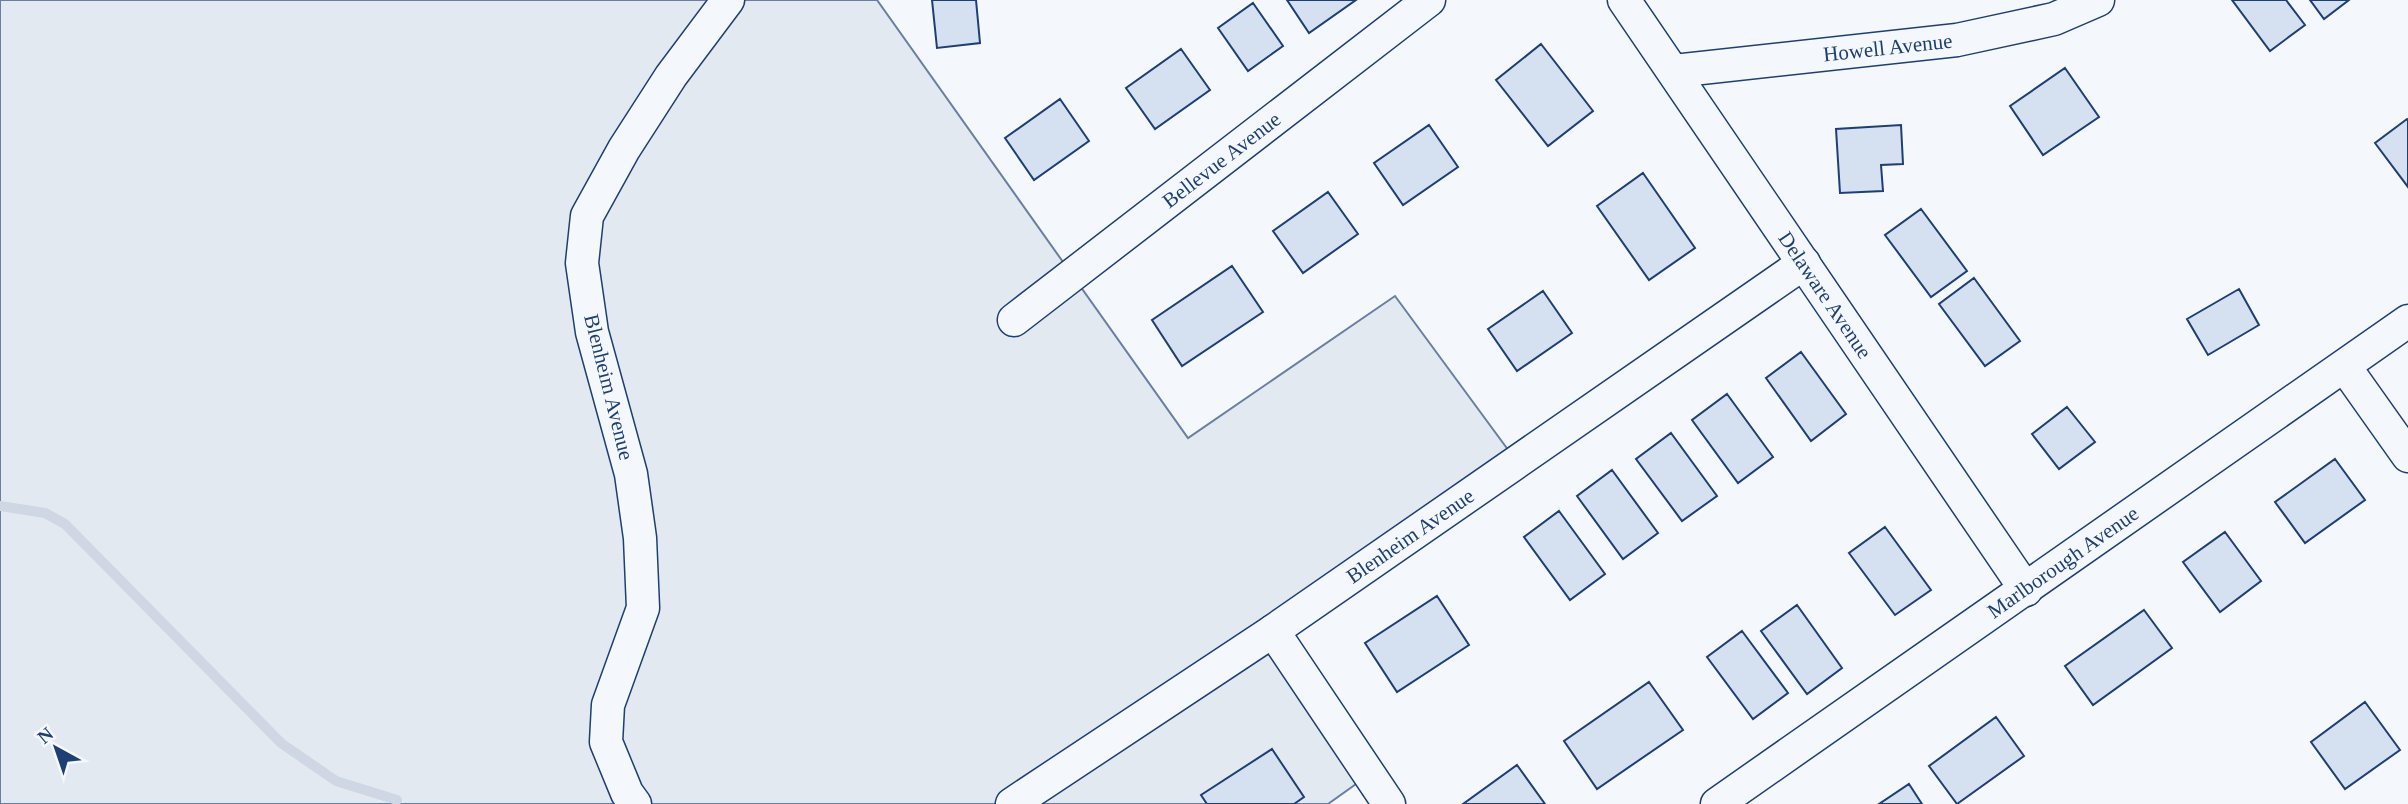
<svg xmlns="http://www.w3.org/2000/svg" width="2408" height="804" viewBox="0 0 2408 804" font-family="'Times New Roman',serif">
<style>
.green{fill:#e3e9f0;stroke:#687fa3;stroke-width:2}
.lines{fill:none;stroke-linecap:round;stroke-linejoin:round}
.stream{stroke:#cfd7e4;stroke-width:10}
.building{fill:#d5e0f0;stroke:#1d3f73;stroke-width:2}
.street-casing{stroke:#1d3f73;stroke-width:35}
.street{stroke:#f4f7fb;stroke-width:32}
.labels{text-anchor:middle;dominant-baseline:central;stroke-width:5;stroke-linejoin:round;paint-order:stroke}
.street-label{font-size:21px;fill:#1d3f73;stroke:#f4f7fb}
</style>
<rect width="100%" height="100%" fill="#f4f7fb"/>
<path class="green" d="M0 0H877L1188 438 1395 296 1517 462 1273 632 1377 769 1328 804H0Z"/>
<g class="lines">
<path class="stream" d="M0 506 45 513 65 524 281 743 336 781 397 800"/>
</g>
<path class="building" d="M932 0H976L980 43 937 48Z
M1287 0H1356L1309 33Z
M2232 0H2286L2305 25 2270 51Z
M2310 0H2349L2324 19Z
M1253 3 1283 46 1248 71 1218 28Z
M1541 44 1593 111 1548 146 1496 80Z
M1181 49 1210 90 1155 129 1126 88Z
M2065 68 2099 117 2043 155 2010 106Z
M1060 99 1089 141 1034 180 1005 138Z
M2407 119 2408 120V187L2375 143Z
M1429 125 1458 167 1403 205 1374 163Z
M1901 125 1903 164 1881 165 1883 191 1840 193 1836 129Z
M1643 173 1695 248 1649 280 1597 206Z
M1328 192 1358 234 1303 273 1273 231Z
M1921 209 1967 271 1931 297 1885 235Z
M1232 266 1263 312 1182 366 1152 320Z
M1974 278 2020 341 1985 366 1939 304Z
M2239 289 2259 325 2208 355 2187 319Z
M1543 291 1572 333 1517 371 1488 329Z
M1801 352 1846 414 1811 441 1766 378Z
M1727 394 1773 457 1738 483 1692 420Z
M2067 407 2095 442 2059 469 2032 434Z
M1671 433 1717 496 1682 521 1636 459Z
M2335 459 2365 500 2305 543 2275 502Z
M1612 470 1658 533 1623 559 1577 496Z
M1559 511 1605 574 1570 600 1524 537Z
M1885 527 1931 590 1895 615 1849 553Z
M2225 532 2261 581 2220 612 2183 562Z
M1437 596 1469 645 1397 692 1365 643Z
M1797 605 1842 668 1807 694 1761 631Z
M2144 610 2172 648 2093 705 2065 666Z
M1742 631 1788 693 1753 719 1707 657Z
M1649 682 1683 730 1597 789 1564 741Z
M2365 702 2400 750 2345 789 2311 742Z
M1996 717 2024 756 1957 804 1929 766Z
M1272 749 1304 797 1294 804H1207L1201 795Z
M1517 765 1545 804H1463Z
M1909 784 1922 804H1879Z"/>
<g class="lines">
<defs>
<g id="street">
<path id="s1" d="M1624 0 2026 590"/>
<path id="s2" d="M1674 71 1957 40 2054 19 2098 0"/>
<path id="s3" d="M1014 320 1429 0"/>
<path d="M2345 367 2408 456"/>
<path d="M1273 631 1389 804"/>
<path d="M635 804 627 793 606 742 608 705 643 608 640 538 631 474 592 332 582 263 587 216 624 149 671 76 728 0"/>
<path id="s4" d="M1012 804 1273 631 1804 263"/>
<path id="s5" d="M1717 804 2408 321"/>
</g>
</defs>
<use href="#street" class="street-casing"/>
<use href="#street" class="street"/>
</g>
<g class="labels">
<g class="street-label">
<text stroke="none"><textPath href="#s2" startOffset="215">Howell Avenue</textPath></text>
<text stroke="none"><textPath href="#s3" startOffset="262">Bellevue Avenue</textPath></text>
<text stroke="none"><textPath href="#s1" startOffset="357">Delaware Avenue</textPath></text>
<text transform="translate(609 387) rotate(76)">Blenheim Avenue</text>
<text stroke="none"><textPath href="#s4" startOffset="480">Blenheim Avenue</textPath></text>
<text stroke="none"><textPath href="#s5" startOffset="422">Marlborough Avenue</textPath></text>
</g>
</g>
<g transform="translate(56 748) rotate(320)" stroke="#f4f7fb" stroke-width="5" paint-order="stroke">
<path d="M0-5L12 26L0 18L-12 26Z" fill="#1d3f73"/>
<text y="-10" font-size="19" font-weight="bold" text-anchor="middle" fill="#1d3f73">N</text>
</g>
</svg>
